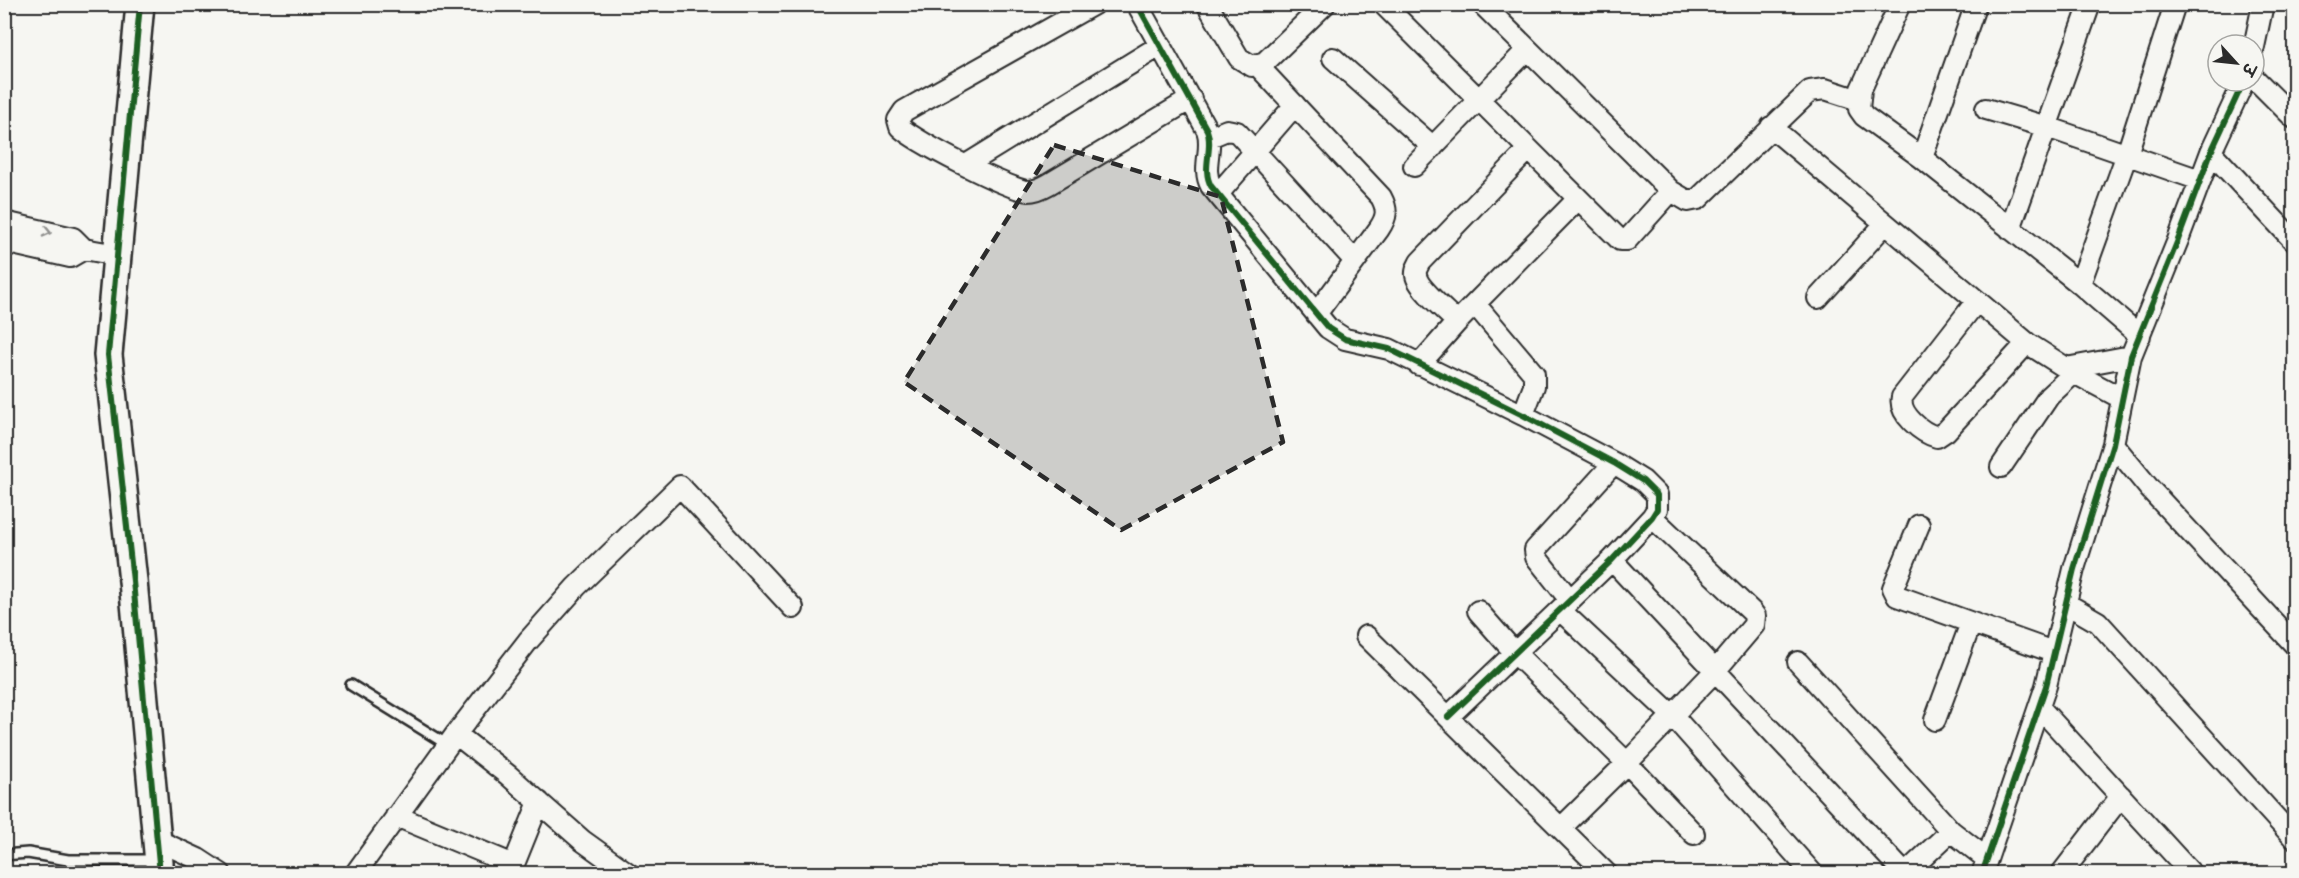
<svg xmlns="http://www.w3.org/2000/svg" width="2299" height="878" viewBox="0 0 2299 878" font-family="Caveat,'Playpen Sans Deva',sans-serif">
<style>
.lines{fill:none;stroke-linecap:round;stroke-linejoin:round}
.lane-casing{stroke:#2b2b2b;stroke-width:14}
.street-casing{stroke:#2b2b2b;stroke-width:24}
.secondary-casing{stroke:#2b2b2b;stroke-width:32}
.lane{stroke:#f6f6f2;stroke-width:9}
.street{stroke:#f6f6f2;stroke-width:20}
.secondary{stroke:#f6f6f2;stroke-width:27}
.cycleway-casing{stroke:#f6f6f2;stroke-width:10}
.cycleway{stroke:#1b5e20;stroke-width:6}
.oneway{stroke:#90908e}
.marked{fill:#2b2b2b;fill-opacity:0.2;stroke:#2b2b2b;stroke-width:4.5;stroke-dasharray:12 8;stroke-linejoin:round}
</style>
<rect width="100%" height="100%" fill="#f6f6f2"/>
<filter id="ink" filterUnits="userSpaceOnUse"><feTurbulence type="fractalNoise" baseFrequency=".0167" numOctaves="2"/><feDisplacementMap in="SourceGraphic" scale="12" xChannelSelector="R" yChannelSelector="G"/><feConvolveMatrix kernelMatrix="1 2 1 2 8 2 1 2 1" color-interpolation-filters="sRGB"/></filter>
<g filter="url(#ink)">
<g class="lines">
<defs>
<path id="lane" d="M351 685 448 745
M4 855 28 853 68 860H157"/>
<path id="street" d="M1094 4 904 111 898 120 900 127C914 141 1009 190 1028 191 1036 191 1042 188 1049 184L1191 99
M1137 4 1207 130C1214 148 1201 168 1211 186L1328 328 1345 339 1389 349 1523 415 1614 463 1643 481 1657 495V509L1652 517 1612 560 1448 717
M1207 4 1239 58 1252 66 1265 62 1325 4
M1482 4 1671 191 1688 201 1698 199 1810 91 1825 89 1859 100
M1900 4 1861 89 1859 109 1864 116 1922 158 2080 284 2140 336
M1385 6 1620 240H1627L1671 191
M2254 47 2263 4
M1333 58 1433 147
M1258 66 1381 197C1388 210 1387 217 1379 229L1316 314
M2254 78 2294 118
M1986 109 2047 127 2200 180
M1771 127 2027 343 2074 373 2121 398
M1210 137 1227 130 1237 132 1355 261
M2211 152 2294 241
M1922 158 1976 4
M966 165 1161 45
M1414 166 1527 50
M1218 194 1295 105
M4 222 73 238 84 249
M2010 229 2090 4
M4 242 70 257 84 249 117 255
M2080 284 2127 154 2175 4
M1818 298 1885 224
M1976 302 1902 397C1898 414 1922 433 1937 437L1946 431 2027 343
M1475 304 1534 374V386L1523 415
M1457 322C1448 313 1417 287 1416 275 1415 270 1418 266 1420 262L1528 150
M1419 365 1457 322 1578 199
M2066 368 2131 356
M2113 444 2149 488 2294 644
M2001 467 2049 396 2074 373
M1919 525 1893 588 1897 596 2053 652
M1612 560 1905 874 1951 831
M1570 600 1536 557 1535 550 1614 463
M2065 603 2098 622 2294 838
M1560 610 1672 715 1813 874
M1478 611 1515 653 1627 763 1694 834
M1366 636 1607 874
M1798 662 1951 831 1987 859
M2039 707 2192 874
M1935 720 1971 623
M456 734 508 775 583 841 629 874
M396 816 514 865
M1561 828 1627 763 1715 671 1754 625 1755 616 1752 612 1652 517
M159 841 198 859 221 874
M355 874 456 734 528 641 576 587 680 486 793 608
M510 874 539 802
M1982 874 2046 686 2074 569 2113 444 2131 356 2178 240 2211 152 2244 81
M2061 874 2121 796"/>
<path id="secondary" d="M140 4 108 355 133 581 160 874"/>
</defs>
<use href="#lane" class="lane-casing"/>
<use href="#street" class="street-casing"/>
<use href="#secondary" class="secondary-casing"/>
<use href="#lane" class="lane"/>
<use href="#street" class="street"/>
<use href="#secondary" class="secondary"/>
<defs>
<path id="cycleway" d="M140 4 108 355 133 581 160 874
M1137 4 1207 130C1214 148 1201 168 1211 186L1328 328 1345 339 1389 349 1523 415 1614 463 1643 481 1657 495V509L1652 517 1612 560 1448 717
M1982 874 2046 686 2074 569 2113 444 2131 356 2178 240 2211 152 2244 81"/>
</defs>
<use href="#cycleway" class="cycleway-casing"/>
<use href="#cycleway" class="cycleway"/>
</g>
<defs><path id="oneway-chevron" d="M-2-3.5L2.5 0L-2 3.5" fill="none" stroke-width="1.6" stroke-linecap="round" stroke-linejoin="round" transform="scale(1.5)"/></defs>
<use class="oneway" href="#oneway-chevron" transform="translate(47 232) rotate(13)"/>
</g>
<path class="marked" d="M1054 145 1221 197 1283 442 1121 530 904 382Z"/>
<rect width="2299" height="878" fill="none" stroke="#f6f6f2" stroke-width="24"/>
<rect x="12" y="12" width="2275" height="854" fill="none" stroke="#2b2b2b" stroke-width="2" filter="url(#ink)"/>
<g transform="translate(2236 63) rotate(117)"><circle r="28" fill="#f6f6f2" stroke="#a5a5a2" stroke-width="1.5"/>
<path d="M0-4.5L10 22L0 15L-10 22Z" fill="#2b2b2b"/>
<text y="-9" font-size="16" font-weight="bold" text-anchor="middle" fill="#2b2b2b">उ</text>
</g>
</svg>
